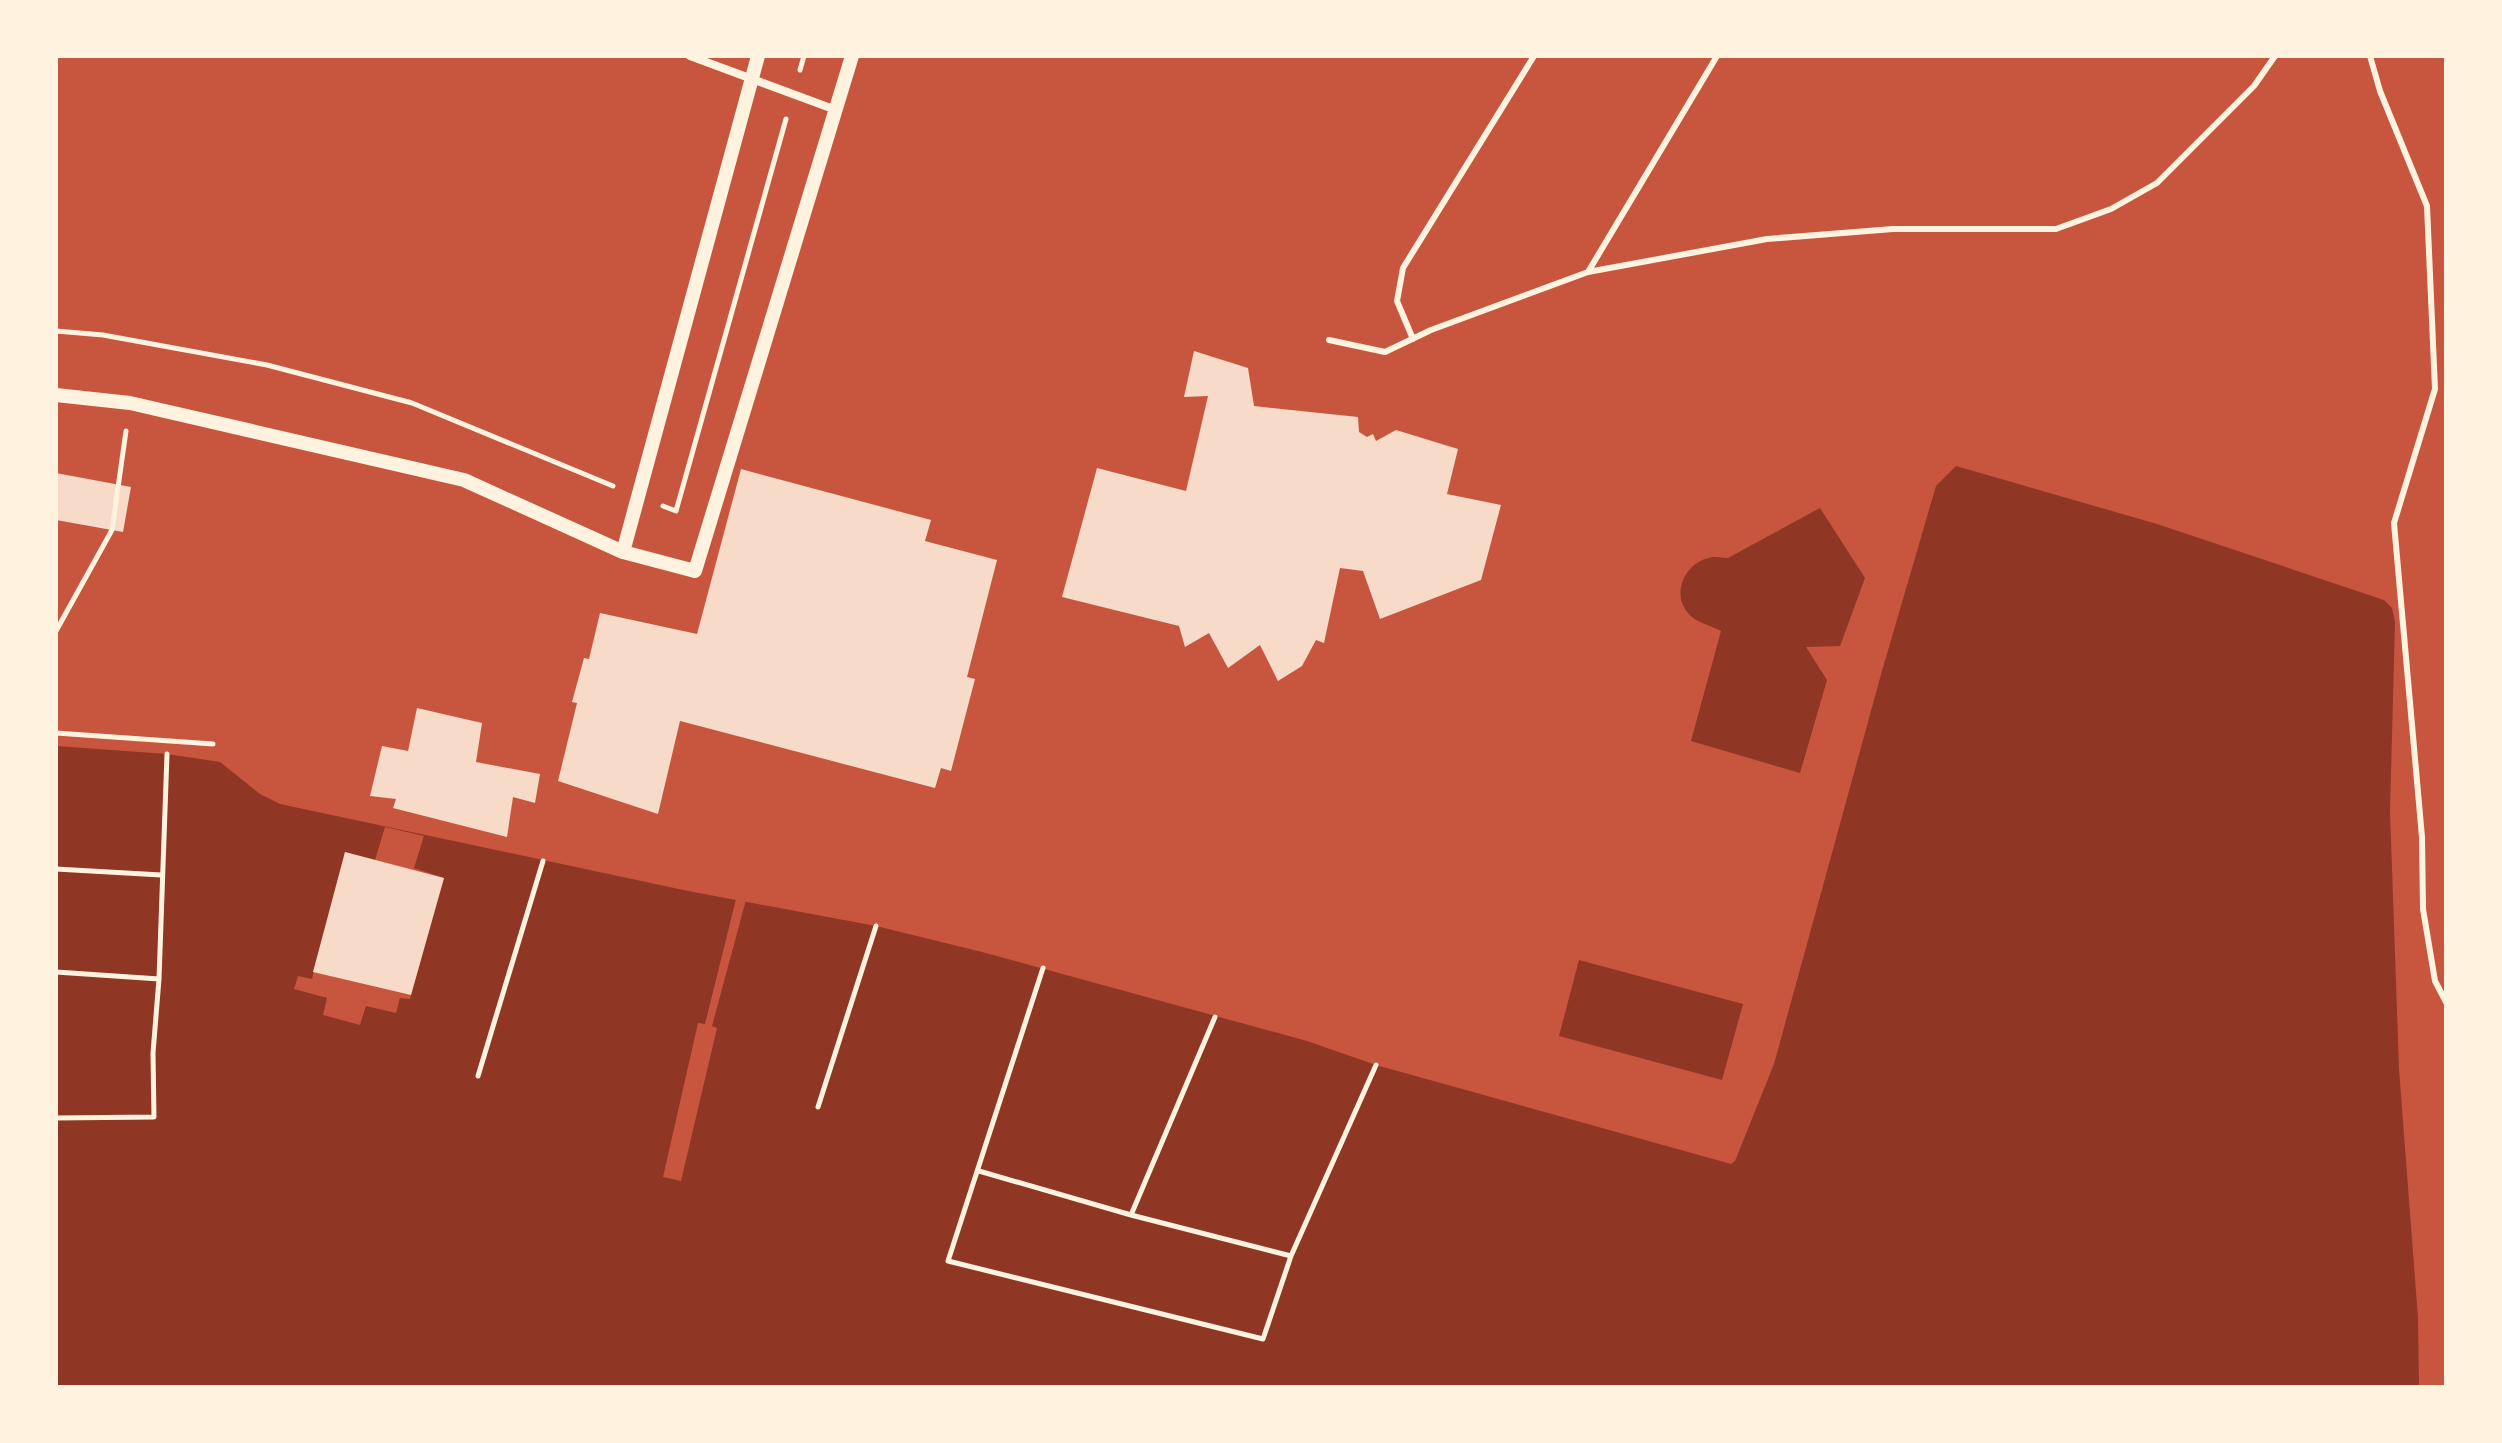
<svg xmlns="http://www.w3.org/2000/svg" width="2502" height="1443" viewBox="0 0 2502 1443" font-family="Bitter,serif">
<style>
.water{fill:#8f3625}
.pier{fill:#c8553d}
.building{fill:#f7dbc8}
.lines{fill:none;stroke-linecap:round;stroke-linejoin:round}
.path{stroke:#fff3e0;stroke-width:5}
.service{stroke:#fff3e0;stroke-width:6}
.minor{stroke:#fff3e0;stroke-width:8}
.tertiary{stroke:#fff3e0;stroke-width:14}
</style>
<rect width="100%" height="100%" fill="#c8553d"/>
<path class="water" d="M1956 466 2157 524 2384 600 2392 608 2395 622 2390 811 2399 1069 2418 1318 2419 1387H56V746L167 754 220 762 260 794 280 804 688 891 876 926 982 952 1307 1041 1376 1065 1731 1164 1735 1161 1774 1064 1882 671 1936 486Z
M1820 508 1865 578 1840 646 1806 647 1827 680 1800 773 1691 741 1721 631C1710 625 1696 623 1688 613 1671 594 1685 563 1709 558 1714 556 1722 558 1728 558Z
M1579 960 1743 1004 1722 1080 1559 1036Z"/>
<path class="pier" d="M385 827 424 836 414 868 444 878 410 999 400 998 396 1013 366 1006 360 1025 323 1015 327 998 294 989 298 976 312 979 345 852 375 860Z
M736 899 746 900 712 1026 717 1028 681 1181 663 1177 698 1023 705 1024Z"/>
<path class="building" d="M1194 351 1248 368 1254 406 1358 417 1359 432 1367 437 1373 434 1376 441 1396 430 1458 449 1447 494 1501 505 1481 580 1380 619 1363 571 1340 568 1324 643 1316 640 1302 666 1278 681 1260 645 1228 668 1209 633 1185 647 1179 626 1062 597 1097 468 1186 491 1208 396 1184 397Z
M741 469 931 520 925 541 997 560 967 677 975 679 951 771 941 768 935 788 680 721 658 814 558 781 577 703 572 702 584 658 589 659 600 613 697 634Z
M56 473 131 487 123 532 56 520Z
M417 708 482 723 476 762 540 774 535 803 513 797 507 837 393 808 396 799 370 796 382 746 408 751Z
M345 852 444 878 411 995 313 972Z"/>
<g class="lines">
<path class="path" d="M800 70 804 56
M56 331 103 335 267 365 412 403 613 486
M663 506 676 511 786 119
M56 631 112 530 126 431
M56 733 213 744
M56 869 161 875
M1043 968 948 1261 1263 1339 1291 1256 1376 1065
M56 972 159 979
M478 1076 543 861
M818 1107 876 926
M56 1118 154 1117 153 1053 159 979 167 754
M979 1171 1131 1215 1291 1256
M1131 1215 1215 1017"/>
<path class="service" d="M2370 56 2380 91 2427 206 2435 389 2394 523 2422 837 2423 909 2435 981 2446 1002
M1588 272 1717 56
M1413 339 1397 301 1403 268 1534 56
M1329 340 1385 352 1431 330 1588 272 1767 239 1893 229H2056L2111 209 2157 183 2254 86 2275 56"/>
<path class="minor" d="M690 56 836 110"/>
<path class="tertiary" d="M56 395 130 403 464 480 623 552 695 571 852 56
M623 552 758 56"/>
</g>
<rect width="2502" height="1443" fill="none" stroke="#fff3e0" stroke-width="116"/>
</svg>
